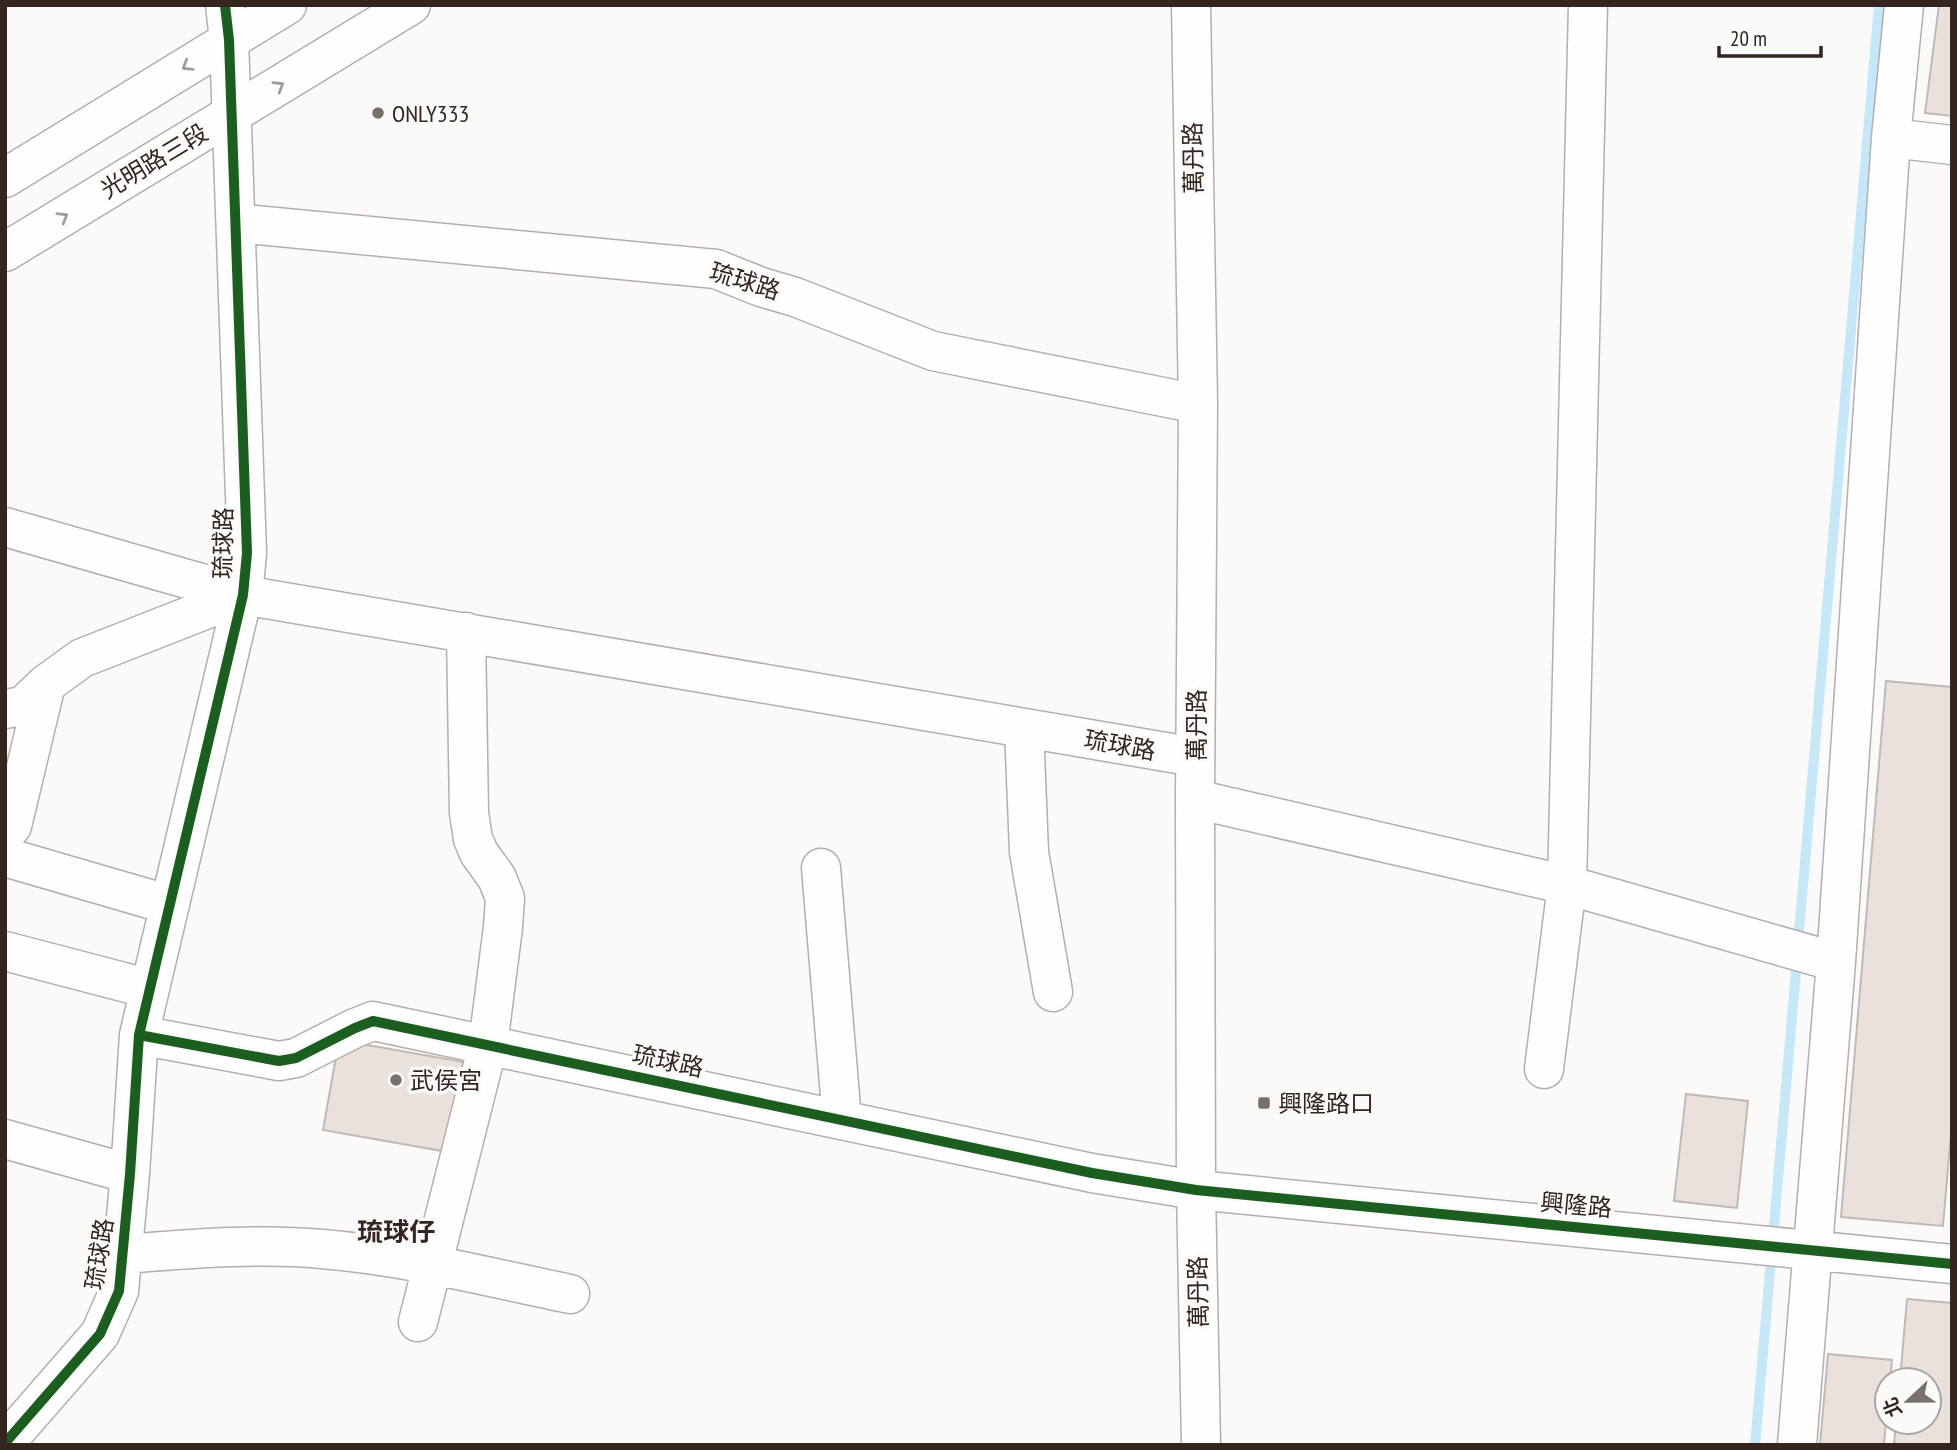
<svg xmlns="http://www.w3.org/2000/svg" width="1957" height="1450" viewBox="0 0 1957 1450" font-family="'PT Sans Narrow','Noto Sans TC',sans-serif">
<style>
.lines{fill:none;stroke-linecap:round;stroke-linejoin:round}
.stream{stroke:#c6e7f8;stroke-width:10}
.building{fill:#eae1dd;stroke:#c0b9b6;stroke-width:2}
.minor-casing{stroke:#b5aeac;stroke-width:41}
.minor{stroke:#fefefe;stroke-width:38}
.cycleway-casing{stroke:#fafafa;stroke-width:15}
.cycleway{stroke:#1b5e20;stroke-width:10}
.oneway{stroke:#a39c9a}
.poi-dot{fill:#79706c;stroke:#fafafa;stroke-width:2.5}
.labels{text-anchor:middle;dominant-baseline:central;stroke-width:7;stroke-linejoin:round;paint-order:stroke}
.poi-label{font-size:24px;fill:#34251f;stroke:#fafafa;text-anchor:start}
.street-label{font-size:24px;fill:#34251f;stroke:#fafafa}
.neighbourhood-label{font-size:26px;font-weight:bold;fill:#34251f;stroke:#fafafa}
</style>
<rect width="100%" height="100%" fill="#fafafa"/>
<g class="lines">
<path class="stream" d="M1798 943 1879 5
M1755 1445 1797 959"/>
</g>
<path class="building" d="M1939 5H1952V116L1925 113Z
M1886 681 1952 687V1121L1943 1226 1841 1217Z
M339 1040 464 1062 448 1152 323 1130Z
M1686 1094 1748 1101 1737 1208 1674 1201Z
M1907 1299 1952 1303V1445H1894L1896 1422H1929V1380H1900Z
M1828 1354 1892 1360 1890 1380H1887V1409L1884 1445H1820Z"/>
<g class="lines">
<defs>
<path id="minor" d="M1191 5 1198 404 1195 799 1196 1190 1201 1445
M1588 5 1567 885 1836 962
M1891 138 1952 145
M5 178 287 5
M236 223 716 269 761 287 795 297 933 351 1198 404
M5 252 411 5
M5 527 243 595 1195 757
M5 709 23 706 46 684 82 658 243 595
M1024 728 1029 852 1053 992
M1195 799 1567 885 1544 1069
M5 834 12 826 46 684
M5 857 170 905
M821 868 842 1120
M5 951 150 989
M139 1035 279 1061 296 1058 355 1028 373 1021 1092 1173 1196 1190 1952 1264
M5 1139 130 1174
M124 1254C190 1249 256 1243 322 1249 406 1256 488 1277 570 1294
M418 1322 488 1045 503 927 505 898 497 878 479 853 473 839 469 813 466 632
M5 1443 100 1334 119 1291 130 1174 139 1035 243 595 247 553 229 40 225 5
M1797 1445 1836 962 1891 138 1904 5"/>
</defs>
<use href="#minor" class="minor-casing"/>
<use href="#minor" class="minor"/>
<defs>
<path id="cycleway" d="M139 1035 279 1061 296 1058 355 1028 373 1021 1092 1173 1196 1190 1952 1264
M5 1443 100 1334 119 1291 130 1174 139 1035 243 595 247 553 229 40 225 5"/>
</defs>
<use href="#cycleway" class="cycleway-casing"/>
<use href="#cycleway" class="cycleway"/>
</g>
<defs><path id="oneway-chevron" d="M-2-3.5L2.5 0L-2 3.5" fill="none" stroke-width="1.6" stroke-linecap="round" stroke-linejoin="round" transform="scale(1.75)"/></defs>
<g class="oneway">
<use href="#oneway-chevron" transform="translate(187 66) rotate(148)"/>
<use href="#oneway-chevron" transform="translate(279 86) rotate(-31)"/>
<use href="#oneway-chevron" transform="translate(63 217) rotate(-31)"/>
</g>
<g class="poi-dot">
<circle cx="378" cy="113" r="7"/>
<circle cx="396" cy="1080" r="7"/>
<rect x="1257" y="1096" width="14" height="14" rx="3.5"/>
</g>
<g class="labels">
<g class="poi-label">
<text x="392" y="113">ONLY333</text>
<text x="410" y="1080">武侯宮</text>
<text x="1278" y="1103">興隆路口</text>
</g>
<g class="street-label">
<text transform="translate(1193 158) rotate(-91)">萬丹路</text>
<text transform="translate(154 161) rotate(-31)">光明路三段</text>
<text transform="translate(745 281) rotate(17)">琉球路</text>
<text transform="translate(223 543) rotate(-89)">琉球路</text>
<text transform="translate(1196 725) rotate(-90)">萬丹路</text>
<text transform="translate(1120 745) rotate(10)">琉球路</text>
<text transform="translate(668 1061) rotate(12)">琉球路</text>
<text transform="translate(1576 1205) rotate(5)">興隆路</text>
<text transform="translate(99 1254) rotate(-81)">琉球路</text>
<text transform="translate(1198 1292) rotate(-91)">萬丹路</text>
</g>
<g class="neighbourhood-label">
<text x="396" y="1231">琉球仔</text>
</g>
</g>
<rect width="1957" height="1450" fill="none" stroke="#34251f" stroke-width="14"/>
<g transform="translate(1908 1401) rotate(248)"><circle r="33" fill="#fafafa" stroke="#aba5a2" stroke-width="2"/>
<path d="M0-5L12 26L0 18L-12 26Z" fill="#79706c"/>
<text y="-10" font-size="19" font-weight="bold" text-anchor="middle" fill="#34251f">北</text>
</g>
<path d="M1719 46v10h102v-10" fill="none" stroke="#34251f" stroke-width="3.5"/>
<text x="1730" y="46" font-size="21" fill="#34251f" stroke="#fafafa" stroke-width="5" paint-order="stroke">20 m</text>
</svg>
